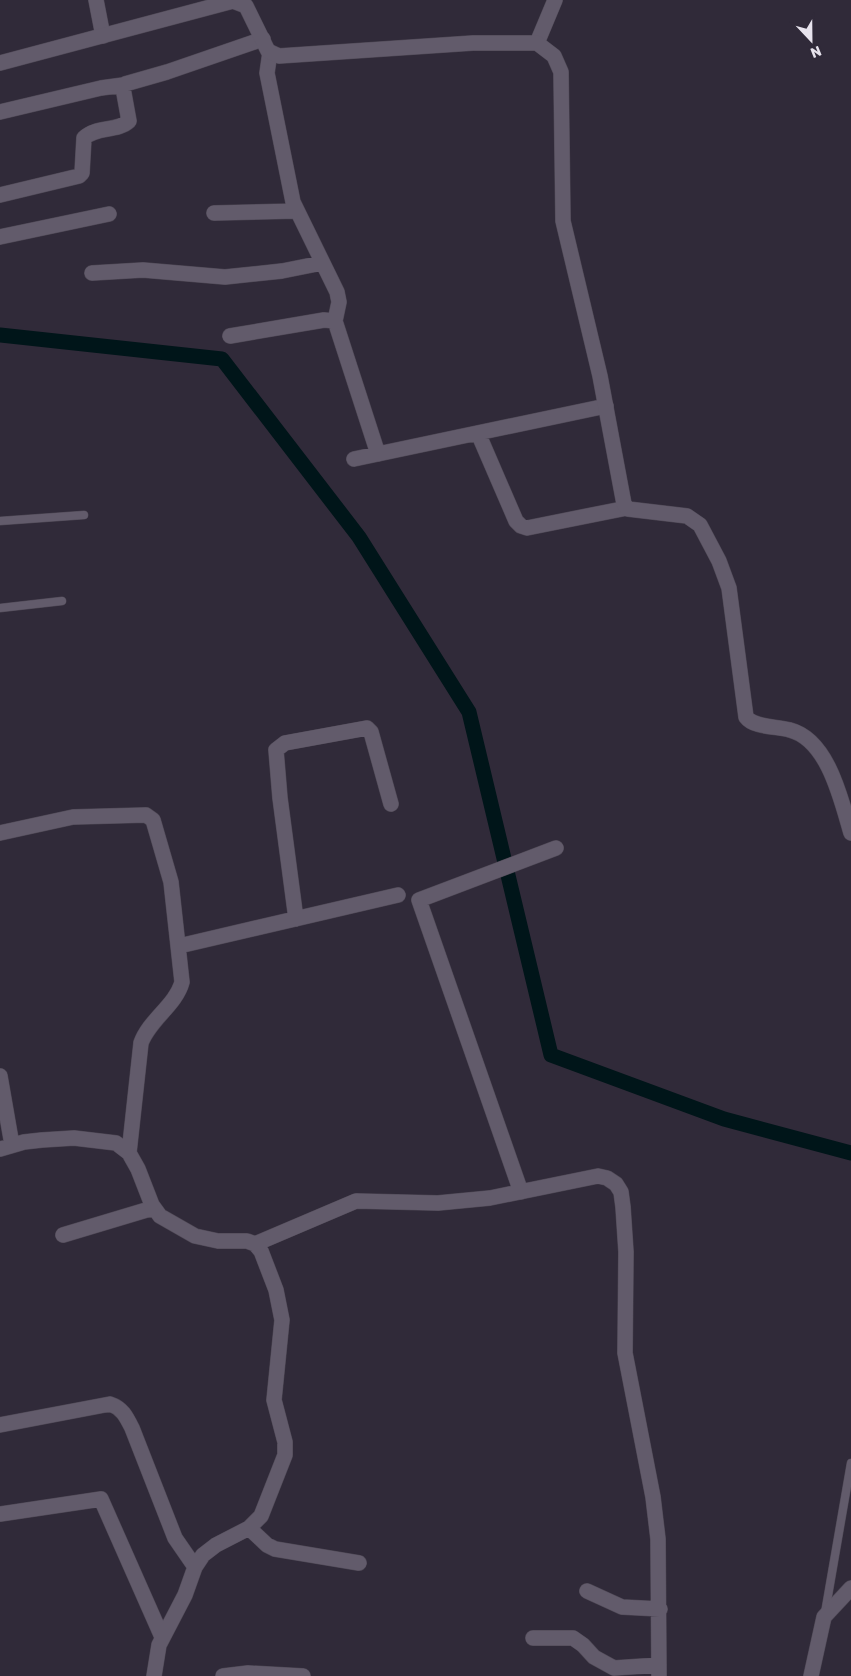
<svg xmlns="http://www.w3.org/2000/svg" width="851" height="1676" viewBox="0 0 851 1676" font-family="Rubik,sans-serif">
<style>
.lines{fill:none;stroke-linecap:round;stroke-linejoin:round}
.canal{stroke:#001519;stroke-width:15}
.lane-casing{stroke:#4e4855;stroke-width:9}
.street-casing{stroke:#4e4855;stroke-width:16}
.secondary-casing{stroke:#4e4855;stroke-width:16}
.lane{stroke:#625b6b;stroke-width:8}
.street{stroke:#625b6b;stroke-width:15}
.secondary{stroke:#625b6b;stroke-width:15}
</style>
<rect width="100%" height="100%" fill="#302a39"/>
<g class="lines">
<path class="canal" d="M0 335 222 359 359 537 469 712 551 1055 724 1119 851 1153"/>
<defs>
<path id="lane" d="M0 521 84 515
M0 608 62 601
M825 1613 851 1463"/>
<path id="street" d="M96 0 103 36
M537 43 555 0
M270 52 267 73 293 202 337 292 339 302 335 321
M0 112 101 88 123 85
M0 195 79 176 82 173 84 138C96 126 117 132 129 121L123 88 125 84 167 72 263 39
M214 213 296 211
M0 237 109 214
M92 273 143 270 225 277 282 271 322 263
M230 336 324 320 335 321 378 454
M478 433 516 521 521 526 527 528 627 508
M354 459 606 406
M0 833 73 817 146 815 153 820 171 882 182 982C176 1005 149 1020 141 1043L129 1153
M296 919 280 798 276 750 285 743 367 728 371 732 391 804
M179 946 398 895
M0 1076 12 1145
M0 1149 24 1142 42 1140 74 1138 116 1143 129 1153 138 1169 152 1205 160 1216 195 1236 218 1241H247L255 1244 261 1251 276 1290 282 1320 274 1400 285 1442V1455L261 1516 249 1528 216 1545 203 1555 195 1567 185 1595 159 1645 154 1676
M521 1192 419 900 556 848
M63 1235 153 1208
M255 1244 356 1201 438 1203 490 1198 598 1176 607 1178 616 1184 621 1192 623 1207 626 1252 625 1353 653 1497 658 1539 659 1676
M0 1425 110 1404C122 1408 126 1416 132 1428L175 1538 195 1567
M0 1514 101 1499 162 1637
M249 1528 267 1545 275 1549 359 1563
M587 1591 622 1607 660 1609
M533 1638H573L583 1645 594 1657 614 1668 659 1665
M223 1676 248 1673 303 1676
M811 1676 824 1617 851 1588"/>
<path id="secondary" d="M0 63 233 1 246 6 268 51 279 56 473 43H537L554 56 561 72 563 221 600 376 624 504 628 509 687 516 700 525 719 561 729 588 746 717C754 728 777 726 790 730 828 740 841 799 851 833"/>
</defs>
<use href="#lane" class="lane-casing"/>
<use href="#street" class="street-casing"/>
<use href="#secondary" class="secondary-casing"/>
<use href="#lane" class="lane"/>
<use href="#street" class="street"/>
<use href="#secondary" class="secondary"/>
</g>
<g transform="translate(811 40) rotate(158)" stroke="#302a39" stroke-width="4" paint-order="stroke">
<path d="M0-4L9 19L0 12L-9 19Z" fill="#e7e3ed"/>
<text y="-8" font-size="14" font-weight="bold" text-anchor="middle" fill="#e7e3ed">N</text>
</g>
</svg>
